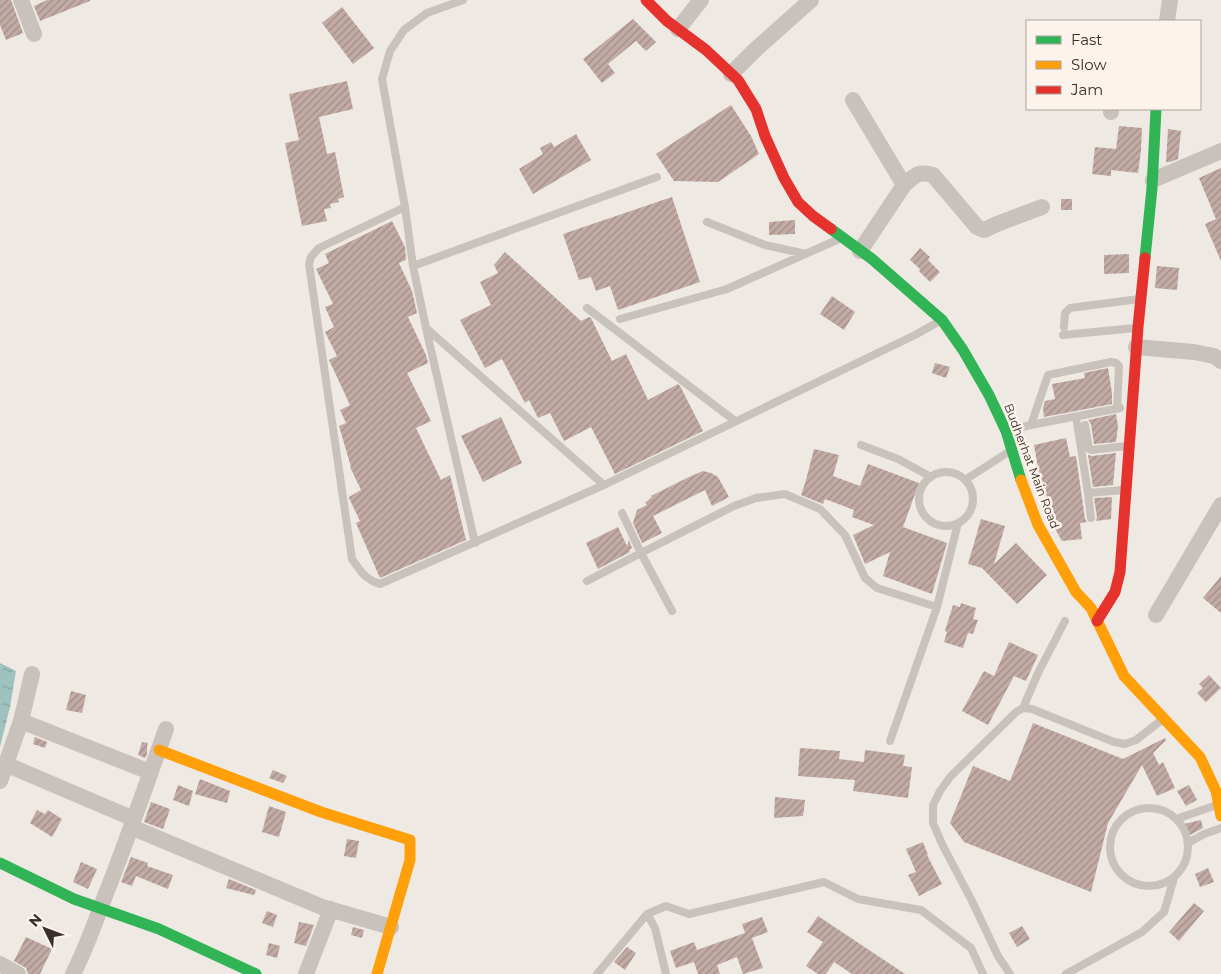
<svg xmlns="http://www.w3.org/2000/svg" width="1221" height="974" viewBox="0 0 1221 974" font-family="Montserrat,sans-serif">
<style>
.water{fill:url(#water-ripples)}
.building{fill:url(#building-hatch)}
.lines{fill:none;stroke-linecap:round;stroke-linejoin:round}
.lane{stroke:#c9c1bc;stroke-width:8}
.street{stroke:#c9c1bc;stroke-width:16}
.fast{stroke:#30b455;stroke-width:11}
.slow{stroke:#ff9f0a;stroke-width:11}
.jam{stroke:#e5322d;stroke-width:11}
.labels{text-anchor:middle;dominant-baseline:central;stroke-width:5;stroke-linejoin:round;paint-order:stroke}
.street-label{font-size:12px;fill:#3a2e2a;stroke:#fbf3ec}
</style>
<defs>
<pattern id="water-ripples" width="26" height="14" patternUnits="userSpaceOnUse" patternTransform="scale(1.25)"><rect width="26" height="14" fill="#9fc2bf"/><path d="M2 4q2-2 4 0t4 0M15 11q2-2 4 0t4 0" fill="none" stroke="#839e9b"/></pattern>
<pattern id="building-hatch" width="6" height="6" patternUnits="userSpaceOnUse" patternTransform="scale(1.25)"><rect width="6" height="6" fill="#c3aba5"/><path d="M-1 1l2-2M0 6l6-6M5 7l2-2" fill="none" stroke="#9f8c87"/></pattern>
</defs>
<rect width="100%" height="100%" fill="#efe9e4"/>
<path class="water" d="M0 663 16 671 10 707 0 747Z"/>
<path class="building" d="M0 0H11L23 33 6 40 0 25Z
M47 0H90V1L40 21 34 6Z
M342 7 374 48 353 64 322 23Z
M633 19 656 42 646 51 636 41 608 64 615 73 602 83 583 59Z
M347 81 353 109 319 117 327 154 335 152 344 197 338 199 339 202 330 204 331 208 324 209 327 221 302 226 285 143 299 140 289 94Z
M731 105 751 136 759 154 718 182 674 181 656 154Z
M1119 126 1142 128 1141 150 1138 173 1111 170V176L1092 174 1095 147 1116 149Z
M1168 129 1181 131 1178 159 1170 162H1166Z
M576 134 591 160 533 194 519 169 543 154 540 148 551 142 554 147Z
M1221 168V261L1205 224 1216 219 1199 178Z
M672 197 700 282 618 310 610 286 596 291 591 277 579 280 563 234Z
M1061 199H1072V210H1061Z
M795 220V234L769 235V222Z
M392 221 405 247 406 260 399 263 412 291 417 313 408 317 426 355 428 363 407 373 431 421 416 428 441 480 450 475 466 540 380 578 356 523 360 521 349 498V497L361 490 350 467H351L339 426 346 423 340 410 350 405 329 360 337 356 325 332 334 327 325 307 333 304 316 269 329 263 325 254Z
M920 248 930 257 928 260 940 272 930 282 919 271 920 269 910 260Z
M505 252 581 321 589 317 591 318 612 361 626 354 648 400 678 384 680 386 703 431 615 474 591 427 564 441 550 413 538 418 529 400 525 403 502 359 485 368 460 320 491 305 480 282 498 273 494 265Z
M1129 254V273L1104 274V255Z
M1157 266 1179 268 1177 290 1155 288Z
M832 296 855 312 844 330 820 314Z
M935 363 950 367 946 378 932 373Z
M1108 368 1112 393V404L1044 417 1043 408 1045 401 1055 399 1052 384 1085 378 1084 373Z
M1116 414 1118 426 1116 442 1094 444 1091 424 1088 420Z
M501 417 522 463 483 482 461 436Z
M1066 438 1070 457 1076 456 1085 519 1087 522 1080 523 1082 539 1062 541 1049 518 1045 488 1042 489 1034 445Z
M814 449 839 455 833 476 860 486 868 464 919 483 903 527 947 543 932 594 883 576 890 552 865 564 853 535 874 525 852 517 854 510 825 499 823 504 801 495 806 480Z
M1116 453 1113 485 1093 487 1088 455 1092 456Z
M703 471 711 473 718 477 729 497 712 506 705 490 653 516 662 533 642 543 633 523 637 510 647 505 645 503 652 497 651 496 689 477Z
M1112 497 1111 519 1096 521 1097 517 1094 498Z
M981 519 1005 526 994 564 1016 543 1047 575 1017 604 982 568 968 564Z
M618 527 627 546 629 540 632 548 629 550 630 552 598 569 586 543Z
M1221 576V613L1203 598Z
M961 603 976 608 973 619 978 620 973 634 968 633 963 648 944 642 947 632 945 631 953 605 960 607Z
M1009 642 1038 655 1026 681 1014 676 988 725 962 711 984 671 994 676Z
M1209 675 1221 688 1206 702 1197 693 1203 688 1199 684Z
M71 691 86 695 82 713 66 710Z
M1033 723 1123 759 1165 738 1166 740 1153 753 1159 765 1163 762 1175 788 1157 796 1142 765 1108 823 1091 892 964 842 950 823 973 766 1010 781Z
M35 737 47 742 45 748 33 744Z
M142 742 148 743 147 746V754L145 758 138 755Z
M800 748 840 751 839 759 864 762 865 750 905 755 903 766 912 767 908 798 853 791 855 780 798 776Z
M273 770 287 776 283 783 269 778Z
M200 779 230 791 227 803 195 794Z
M178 785 193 791 189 806 173 800Z
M1189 785 1197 800 1186 806 1177 791Z
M775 797 805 800 803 816 774 818Z
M151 802 170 809 163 829 144 822Z
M269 806 286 812 279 837 262 832Z
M37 810 45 814 48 810 62 819 52 837 30 823Z
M1201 820 1203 828 1188 836 1184 824Z
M347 839 359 841 356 858 344 856Z
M923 842 928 855H927L942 884 919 896 908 875 916 872 906 849Z
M131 857 148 863 147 866 173 875 168 889 136 876 132 886 121 882Z
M81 862 97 869 88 889 73 882Z
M1208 868 1214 882 1200 887 1195 874Z
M229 879 256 890 254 895 226 888Z
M1194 903 1204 911 1179 941 1169 932Z
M267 911 277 915 273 927 262 923Z
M818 916 905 974H852L834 962 826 974H818L806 966 823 942 807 932Z
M762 917 768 932 752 938 763 968 743 974 737 957 717 965 720 974H698L694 962 676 968 670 951 694 942 697 950 745 933 742 924Z
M299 922 314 925 306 946 294 943Z
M1022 926 1030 939 1017 947 1009 933Z
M353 927 364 930 362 938 351 935Z
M26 937 52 949 40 974H28L26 968 14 961Z
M269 943 280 946 277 958 266 955Z
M627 947 636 953 625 970 614 962Z"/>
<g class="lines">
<path class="lane" d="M463 0 427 13 404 30 390 51 382 79 405 207 413 266 426 328 604 485
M405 207 319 248 311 257 309 264 352 559C361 572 365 579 380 584L604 485 915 335 940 321
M707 222 765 245 806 254
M413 266 657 177
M587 308 735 421
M620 319 727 289 839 239
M1064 327 1065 313 1070 308 1139 299
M426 328 475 543
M1063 335 1135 328
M1077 423 1088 493 1124 490
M1031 425 1048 375 1111 362 1116 363 1119 366 1117 409
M1085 425 1089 449 1091 450 1127 446
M1009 430 1031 425 1120 408
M861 445 898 459 931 477
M919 499a27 27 0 1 1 54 0a27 27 0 1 1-54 0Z
M965 480 1010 451
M1088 493 1091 518
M622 513 641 553 672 611
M587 581 641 553 734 506 756 498 785 494 820 509 845 535 865 578 877 588 937 607
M1023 708 1038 673 1065 621
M890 741 937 607 958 523
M1110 847a39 39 0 1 1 78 0a39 39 0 1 1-78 0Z
M1176 819 1217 805
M1188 843 1204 834 1221 828
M647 914 655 928 666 974
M597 974 647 914 666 906 689 914 824 882 858 899 921 910 971 948 983 974
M1010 974 998 956 972 901 943 846 933 823V805L940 791 950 777 1016 712 1023 708 1032 709 1114 742 1125 744 1136 740 1163 719
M1066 974 1142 932 1164 912 1174 878"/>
<path class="street" d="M21 0 34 34
M1167 21 1170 0
M678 29 701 0
M731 74 754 51 811 0
M853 100 904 185
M1111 112V109
M1153 180 1221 151
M860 251 904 185C915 175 918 171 933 175L977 227 984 230 997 224 1042 207
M1136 347 1194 352 1214 356 1221 361
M1156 615 1221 505
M21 721 150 772
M5 764 134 819
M0 781 21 721 32 674
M131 827 322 907 391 927
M0 964 18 974
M73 974C86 949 95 922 105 896 127 841 146 785 166 729
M306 974 331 909"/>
<path class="fast" d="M831 229 872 259 942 320 963 350 989 395 1006 431 1021 480
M1145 258 1152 188 1156 109
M0 863 74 899 159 929 256 974"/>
<path class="slow" d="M1021 480 1038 525 1076 592 1091 608 1124 676 1200 757 1216 791 1221 816
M159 750 321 812 410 840V860L377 974"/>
<path class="jam" d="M646 0 667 21 706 50 738 80 756 109 765 136 784 178 798 202 813 216 831 229
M1097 621 1115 592 1120 572 1138 327 1145 258"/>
</g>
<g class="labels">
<g class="street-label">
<text transform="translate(1032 466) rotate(69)">Budherhat Main Road</text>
</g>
</g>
<rect x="1026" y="20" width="175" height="90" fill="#fbf3ec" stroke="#aea49e"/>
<rect x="1036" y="36" width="25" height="8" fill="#30b455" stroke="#aea49e"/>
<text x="1071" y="45" font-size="15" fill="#3a2e2a">Fast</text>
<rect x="1036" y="61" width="25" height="8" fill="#ff9f0a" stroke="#aea49e"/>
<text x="1071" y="70" font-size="15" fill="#3a2e2a">Slow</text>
<rect x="1036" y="86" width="25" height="8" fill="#e5322d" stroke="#aea49e"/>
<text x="1071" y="95" font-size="15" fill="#3a2e2a">Jam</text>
<g transform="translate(45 929) rotate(312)" stroke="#fbf3ec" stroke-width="4" paint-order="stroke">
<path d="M0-4L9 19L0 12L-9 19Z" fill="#3a2e2a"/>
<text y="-8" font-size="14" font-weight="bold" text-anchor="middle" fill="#3a2e2a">N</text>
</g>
</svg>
